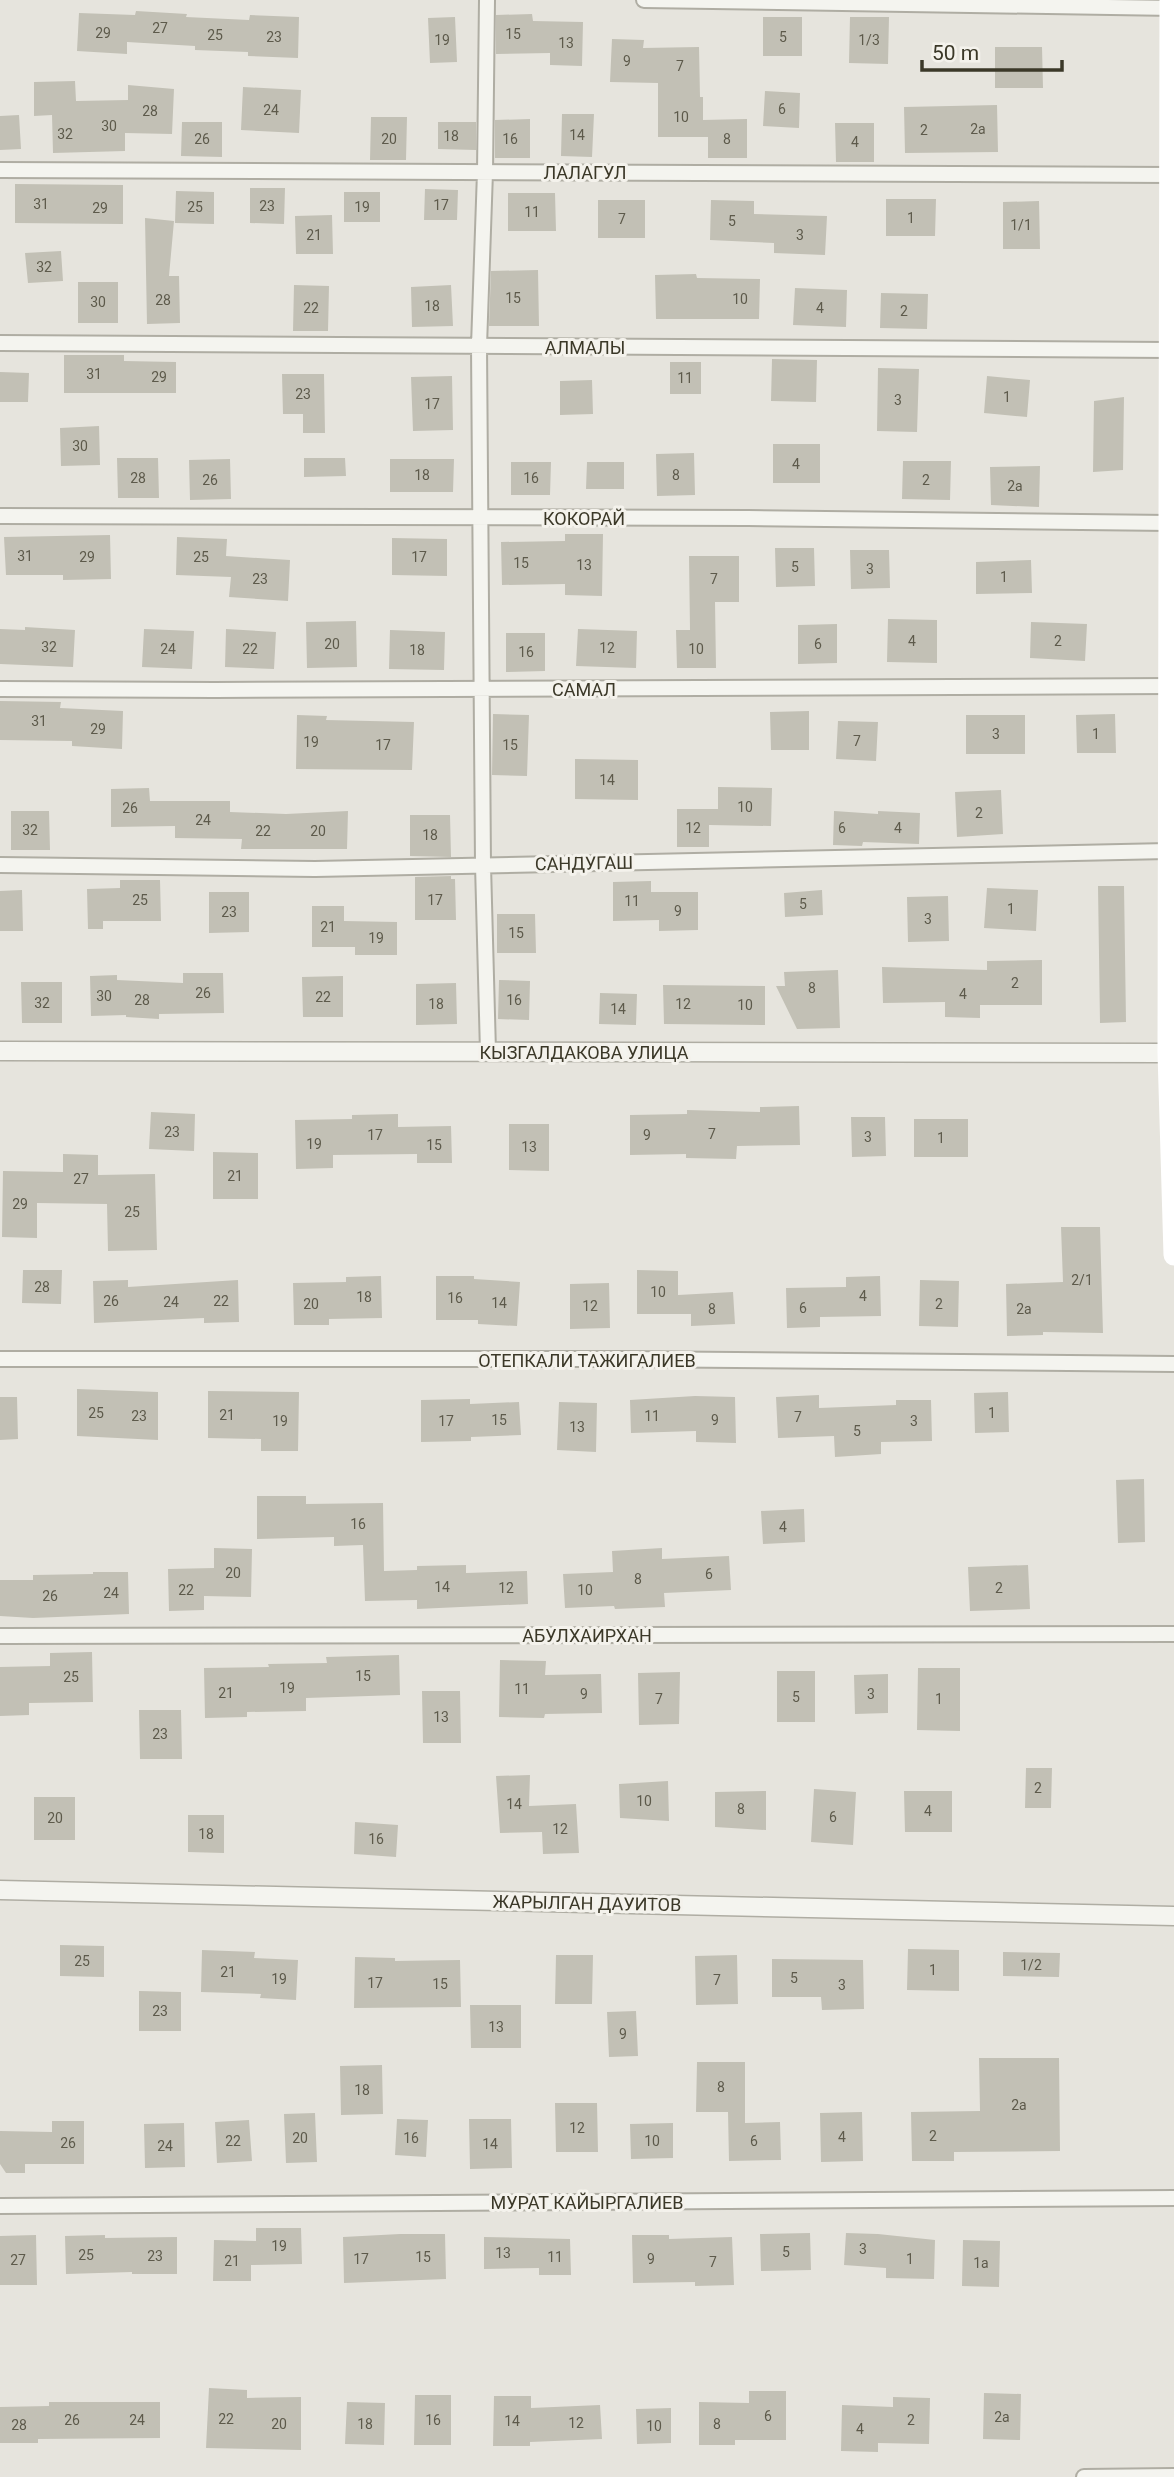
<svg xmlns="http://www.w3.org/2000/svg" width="1174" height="2477" viewBox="0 0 1174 2477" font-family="Roboto,sans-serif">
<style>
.building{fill:#c2c0b5}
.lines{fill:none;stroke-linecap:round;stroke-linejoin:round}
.minor-casing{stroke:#afada3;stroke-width:18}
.tertiary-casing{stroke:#afada3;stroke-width:21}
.minor{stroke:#f4f4ef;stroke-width:14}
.tertiary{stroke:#f4f4ef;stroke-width:18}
.secondary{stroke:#fff;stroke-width:21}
.labels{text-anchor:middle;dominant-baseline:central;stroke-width:6;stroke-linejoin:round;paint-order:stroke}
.number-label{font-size:14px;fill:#5d5a4b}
.street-label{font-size:18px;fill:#3b3828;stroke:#f4f2ec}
</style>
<rect width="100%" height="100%" fill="#e6e4dd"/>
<path class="building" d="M136 11 187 14 186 17 249 20 250 15 299 17 298 58 248 56V52L195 50V46L127 42V54L77 51 79 13 135 15Z
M532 14 533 21 583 22 582 66 550 65V53L496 54V15Z
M455 17 457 62 430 63 428 18Z
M763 17H802V56H763Z
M850 17H889L888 64 849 63Z
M612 39 644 40 643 48 699 47 700 97H703V120L747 119V158H708V137H658V83L610 82Z
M995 47H1042L1043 88H995Z
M75 81 76 101 128 100V85L174 89 172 134 125 133V151L53 153 52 115 34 116V82Z
M243 87 301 90 299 133 241 130Z
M765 91 800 93 799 128 763 126Z
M997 105 998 152 905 153 904 107Z
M562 114H594L592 157 561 156Z
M19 115 21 149 0 150V116Z
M371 117H407L406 160H370Z
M530 119V158H495V120Z
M182 122H222V157L181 156Z
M438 122H476V150L438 149Z
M835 123H874V162H836Z
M15 184 123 185V224L15 223Z
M250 188H285L284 224 250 223Z
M425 189 458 190 457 220H424Z
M176 191 214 192V224L175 223Z
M344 192H380V222H344Z
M508 193H555L556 231H508Z
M886 199H936L935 236H886Z
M598 200H645V238H598Z
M711 200 754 201V214L827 216 825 255 774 253V243L710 240Z
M1039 201 1040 249H1003V202Z
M332 215 333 254H296L295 216Z
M145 218 174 221 169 276H179L180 323 147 324Z
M61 251 63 281 28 283 25 253Z
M538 270 539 326H489L491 271Z
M696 274 697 278 760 279 759 319H656L655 275Z
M78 282H118V323H78Z
M294 285 329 286 328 331H293Z
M451 285 453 326 412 327 411 287Z
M795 288 847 290 846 327 793 325Z
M881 293 928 294 927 329 880 328Z
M64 355H124V361L176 362V393H64Z
M772 359 817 360 816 402 771 401Z
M670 362H701V394H670Z
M878 368 919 369 917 432 877 431Z
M0 372 29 373 28 402H0Z
M282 374H324L325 433H303V414H283Z
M452 376 453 430 413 431 411 377Z
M987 376 1030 380 1027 417 984 413Z
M592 380 593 414 560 415V381Z
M1124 397 1123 470 1093 472 1094 401Z
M99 426 100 465 61 466 60 428Z
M773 444H820V483H773Z
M694 453 695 495 657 496 656 454Z
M117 458H158L159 498H118Z
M304 458H345L346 476 304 477Z
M230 459 231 499 190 500 189 460Z
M390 459H454L453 492H390Z
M903 461H951L950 500 902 499Z
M511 462H551L550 495H511Z
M587 462H624V489H586Z
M1040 466 1039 507 991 505 990 467Z
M565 534H603L602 596 565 595V584L502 585 501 542 565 541Z
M110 535 111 579 63 580V575H6L4 537Z
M177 537 227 539 226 556 290 560 288 601 229 597 231 577 176 575Z
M392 538 447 539V576L392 575Z
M775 548H814L815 586 776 587Z
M850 550H889L890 588 851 589Z
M689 556H739V602H715L716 668H677L676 630H690Z
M1031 560 1032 593 976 594V562Z
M888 619 937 620V663L887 662Z
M356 621 357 667 307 668 306 622Z
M1031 622 1087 624 1085 661 1030 658Z
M837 624V663L798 664V625Z
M25 627 75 630 73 667 0 664V629L25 630Z
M144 629 194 631 192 669 142 667Z
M226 629 276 632 274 669 225 667Z
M578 629 637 631 636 668 576 666Z
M390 630 445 632 444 670 389 669Z
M506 633H545V671L506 672Z
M0 701 61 702 60 708 123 711 122 749 72 746V741L0 740Z
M809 711V750H771L770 712Z
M493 714 529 715 527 776 492 775Z
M1115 714 1116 753H1077L1076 715Z
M297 715 327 716 326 720 414 722 412 770 296 769Z
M966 715H1025V754H966Z
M838 721 878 722 876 761 836 759Z
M575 759 638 760V800L575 799Z
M718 787 772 788 771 826 709 825V847H677V809H718Z
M149 788 150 801H230V812L286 814 348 811 347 849H241L242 839 175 838V826L111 827V789Z
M1001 790 1003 834 957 837 955 792Z
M11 811H49L50 850H11Z
M834 811 878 814V811L920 813 919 844 863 842 862 846 833 845Z
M410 815H450L451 857 410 856Z
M451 876V879H455L456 920H415V877Z
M120 880H160L161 921H103V929H88L87 889 120 888Z
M651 881V892H698V930L659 931V920L613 921V882Z
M1098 886H1124L1126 1022 1100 1023Z
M987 888 1038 890 1036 931 984 928Z
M22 890 23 931H0V891Z
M822 890 823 915 785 917 784 893Z
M209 892H249V932L209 933Z
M948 896 949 941 908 942 907 897Z
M312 906H344V921L397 922V955H355V947H312Z
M497 914H535L536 953H497Z
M1042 960V1005H980V1018L945 1017V1002L883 1003 882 967 987 970V961Z
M838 970 840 1028 797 1029 776 986H785L784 972Z
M183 973H223L224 1013 159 1014V1019L126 1017V1015L91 1016 90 976 117 975V980L183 983Z
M343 976V1017H303L302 977Z
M499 980 530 981 529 1020 498 1019Z
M21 982H62V1023H22Z
M456 983 457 1024 416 1025V984Z
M663 985 765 986V1025L664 1024Z
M600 993 637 994 636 1025 599 1024Z
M799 1106 800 1145 737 1146 736 1159 686 1158V1154L630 1155V1115L687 1114V1110L760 1112V1107Z
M151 1112 195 1114 194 1151 149 1149Z
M398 1114V1127L451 1126 452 1163H417V1154L333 1155V1168L296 1169 295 1120 352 1119V1115Z
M851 1117H885L886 1156 852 1157Z
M914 1119H968V1157H914Z
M509 1124H549V1171L509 1170Z
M213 1152 258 1153V1199H213Z
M63 1154 98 1155V1175L155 1174 157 1250 108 1251 107 1204 37 1203V1238L2 1237 3 1171 63 1172Z
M1061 1227H1100L1103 1333 1043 1332V1335L1007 1336 1006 1284 1063 1282Z
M23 1270H62L61 1304 22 1303Z
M637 1270 678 1271V1295L733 1292 735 1324 691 1326V1314H637Z
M381 1276 382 1318 329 1319V1325H294L293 1283 346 1282V1277Z
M436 1276H474V1279L520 1282 517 1326 478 1324V1320H436Z
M880 1276 881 1316 820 1317V1327L787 1328 786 1288 846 1287V1277Z
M128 1280V1287L238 1280 239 1322 204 1323V1318L94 1323 93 1281Z
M920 1280 959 1281 958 1327 919 1326Z
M609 1283 610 1328 570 1329V1284Z
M77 1389 158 1392V1440L77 1436Z
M208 1391 299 1392 298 1451H261V1439L208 1438Z
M1008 1392 1009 1432 975 1433 974 1393Z
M819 1395V1408L896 1405V1400H931L932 1441 881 1442V1454L835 1457 834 1436 778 1438 776 1397Z
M695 1396 735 1397 736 1443 696 1442V1431L631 1433 630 1400Z
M0 1397H17L18 1439 0 1440Z
M470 1399V1404L519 1402 521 1435 471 1437V1441L421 1442V1400Z
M559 1402 597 1403 596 1452 557 1450Z
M1144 1479 1145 1542 1118 1543 1116 1480Z
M257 1496H306V1504L383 1503 384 1571 417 1570V1566L466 1565V1573L527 1571 528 1604 417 1609V1600L365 1601 363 1545 334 1546V1537L257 1539Z
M804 1509 805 1542 763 1544 761 1511Z
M214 1548 252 1549 251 1597 204 1596V1610L169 1611 168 1569 214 1568Z
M662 1548V1559L729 1556 731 1590 664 1593 665 1607 615 1609 614 1606 565 1608 563 1574 613 1572 612 1551Z
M1028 1565 1030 1609 970 1611 968 1567Z
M93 1572H128L129 1614 33 1618 0 1616V1580H33V1575L93 1574Z
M92 1652 93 1702 29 1703V1715L0 1716V1667L50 1666V1653Z
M399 1655 400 1695 306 1698V1711L247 1712V1717L205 1718 204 1668 269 1667 268 1664 327 1663 326 1657Z
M500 1660 546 1661 545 1675 601 1674 602 1713 545 1714 544 1718 499 1717Z
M918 1668H960V1731L917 1730Z
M777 1671H815V1722H777Z
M680 1672 679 1724 639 1725 638 1673Z
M888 1674V1713L855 1714 854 1675Z
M422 1691H460L461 1743H423Z
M139 1710H181L182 1759H140Z
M1026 1768H1052L1051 1808H1025Z
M530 1775 529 1806 576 1804 579 1853 543 1854 542 1832 500 1833 496 1776Z
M668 1781 669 1821 620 1818 619 1784Z
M814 1789 856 1792 853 1845 811 1842Z
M766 1791V1830L715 1827V1792Z
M904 1791H952V1832H905Z
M34 1797H75V1840H34Z
M188 1815H224V1853L188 1852Z
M355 1822 398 1825 396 1857 354 1854Z
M60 1945 104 1946V1977L60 1976Z
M908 1949 959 1950V1991L907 1990Z
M202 1950 255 1952 254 1958 298 1960 296 2000 260 1998 261 1994 201 1992Z
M1003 1952 1060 1953 1059 1977 1003 1976Z
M556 1955H593L592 2004H555Z
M737 1955 738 2004 696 2005 695 1956Z
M355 1957 395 1958V1961L460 1960 461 2007 354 2008Z
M772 1959 863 1960 864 2009 822 2010 821 1997H772Z
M139 1991 181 1992V2031H139Z
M470 2005H521V2048H471Z
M636 2011 638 2056 609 2057 607 2012Z
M979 2058H1059L1060 2151 954 2152V2161H912L911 2112 980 2111Z
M697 2062H745V2123L780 2122 781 2160 729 2161 728 2112H696Z
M382 2065 383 2114 341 2115 340 2066Z
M555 2103H597L598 2152H556Z
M862 2112 863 2161 821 2162 820 2113Z
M315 2113 317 2162 286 2163 284 2114Z
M397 2119 428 2120 426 2157 395 2155Z
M469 2119H511L512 2168 470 2169Z
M249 2120 252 2161 217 2163 215 2122Z
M52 2121H84V2164H25V2173H6L0 2164V2131L52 2132Z
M184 2123 185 2167 145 2168 144 2124Z
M673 2123V2158L631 2159 630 2124Z
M256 2228H301L302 2264 251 2265V2281H213L214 2240 256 2241Z
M810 2233 811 2270 761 2271 760 2234Z
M846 2233 878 2234 935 2240 934 2279 886 2278V2268L844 2265Z
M400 2234H445L446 2279 344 2283 343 2237Z
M36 2235 37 2285H0V2236Z
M105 2235V2238L177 2237V2274H132V2272L66 2274 65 2236Z
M632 2235H669V2239L732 2237 734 2285 695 2286V2282L633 2283Z
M484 2237 570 2239 571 2275H539V2268L484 2269Z
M963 2240 1000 2241 999 2287 962 2286Z
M209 2388 247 2390V2398L301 2397V2450L206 2448Z
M749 2391H786V2440H735V2445H699V2402L749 2403Z
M984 2393 1021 2394 1020 2440 983 2439Z
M415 2395H451V2445H414Z
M494 2396H531V2408L600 2405 602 2439 530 2442V2446H493Z
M893 2397 930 2398 929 2444 878 2443V2452L841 2451 842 2405 893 2407Z
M49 2402H160V2438L38 2439V2443H0V2407L49 2406Z
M347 2402 385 2403 384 2445 345 2444Z
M671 2408V2443L637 2444 636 2409Z"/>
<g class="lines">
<defs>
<path id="minor" d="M487 0 485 172 479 346 483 865 488 1052
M644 0 1174 8
M0 170 1170 175
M0 343 1169 350
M0 516 748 518 1169 523
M0 689 215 690 1169 686
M0 865 315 869 1168 851
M0 1359H621L1174 1364
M0 1636 1174 1634
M0 2206 1174 2198
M1084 2477 1174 2476"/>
<path id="tertiary" d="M0 1051 1168 1053
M0 1890 1174 1916"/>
</defs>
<use href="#minor" class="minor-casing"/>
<use href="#tertiary" class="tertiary-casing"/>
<use href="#minor" class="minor"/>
<use href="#tertiary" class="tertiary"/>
<path class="secondary" d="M1170 0 1168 1053 1174 1255"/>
</g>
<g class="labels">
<g class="number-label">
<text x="160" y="28">27</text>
<text x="103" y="33">29</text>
<text x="513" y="34">15</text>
<text x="215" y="35">25</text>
<text x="274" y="37">23</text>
<text x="783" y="37">5</text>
<text x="442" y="40">19</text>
<text x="869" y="40">1/3</text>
<text x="566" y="43">13</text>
<text x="627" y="61">9</text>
<text x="680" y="66">7</text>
<text x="782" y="109">6</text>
<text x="271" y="110">24</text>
<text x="150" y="111">28</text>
<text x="681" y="117">10</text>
<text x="109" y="126">30</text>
<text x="978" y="129">2а</text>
<text x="924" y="130">2</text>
<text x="65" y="134">32</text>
<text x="577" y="135">14</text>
<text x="451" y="136">18</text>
<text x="202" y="139">26</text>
<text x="389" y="139">20</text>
<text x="510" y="139">16</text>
<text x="727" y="139">8</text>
<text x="855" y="142">4</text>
<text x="41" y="204">31</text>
<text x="441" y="205">17</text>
<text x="267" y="206">23</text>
<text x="195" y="207">25</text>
<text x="362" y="207">19</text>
<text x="100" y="208">29</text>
<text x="532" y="212">11</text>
<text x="911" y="218">1</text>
<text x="622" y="219">7</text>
<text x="732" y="221">5</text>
<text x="1021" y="225">1/1</text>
<text x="314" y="235">21</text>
<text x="800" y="235">3</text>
<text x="44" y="267">32</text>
<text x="513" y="298">15</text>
<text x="740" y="299">10</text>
<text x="163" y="300">28</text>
<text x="98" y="302">30</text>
<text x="432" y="306">18</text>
<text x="311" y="308">22</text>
<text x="820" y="308">4</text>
<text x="904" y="311">2</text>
<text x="94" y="374">31</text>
<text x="159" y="377">29</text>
<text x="685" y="378">11</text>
<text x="303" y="394">23</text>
<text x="1007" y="397">1</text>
<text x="898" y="400">3</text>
<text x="432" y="404">17</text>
<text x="80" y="446">30</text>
<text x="796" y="464">4</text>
<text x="422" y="475">18</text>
<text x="676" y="475">8</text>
<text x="138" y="478">28</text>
<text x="531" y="478">16</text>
<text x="210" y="480">26</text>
<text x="926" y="480">2</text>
<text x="1015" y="486">2а</text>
<text x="25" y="556">31</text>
<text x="87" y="557">29</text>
<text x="201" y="557">25</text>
<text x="419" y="557">17</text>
<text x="521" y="563">15</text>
<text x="584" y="565">13</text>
<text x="795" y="567">5</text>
<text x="870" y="569">3</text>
<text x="1004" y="577">1</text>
<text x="260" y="579">23</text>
<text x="714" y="579">7</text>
<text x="912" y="641">4</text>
<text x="1058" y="641">2</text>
<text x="332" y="644">20</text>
<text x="818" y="644">6</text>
<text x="49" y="647">32</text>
<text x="607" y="648">12</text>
<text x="168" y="649">24</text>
<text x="250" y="649">22</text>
<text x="696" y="649">10</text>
<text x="417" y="650">18</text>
<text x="526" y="652">16</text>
<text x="39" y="721">31</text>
<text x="98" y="729">29</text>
<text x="996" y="734">3</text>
<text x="1096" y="734">1</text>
<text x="857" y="741">7</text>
<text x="311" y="742">19</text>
<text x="383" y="745">17</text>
<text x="510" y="745">15</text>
<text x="607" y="780">14</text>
<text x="745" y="807">10</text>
<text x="130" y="808">26</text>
<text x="979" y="813">2</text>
<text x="203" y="820">24</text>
<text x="693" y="828">12</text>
<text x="842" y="828">6</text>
<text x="898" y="828">4</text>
<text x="30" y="830">32</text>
<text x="263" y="831">22</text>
<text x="318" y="831">20</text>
<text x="430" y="835">18</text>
<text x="140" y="900">25</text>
<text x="435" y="900">17</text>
<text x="632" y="901">11</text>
<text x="803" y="904">5</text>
<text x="1011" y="909">1</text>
<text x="678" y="911">9</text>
<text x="229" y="912">23</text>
<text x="928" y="919">3</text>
<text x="328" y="927">21</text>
<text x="516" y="933">15</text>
<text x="376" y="938">19</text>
<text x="1015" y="983">2</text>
<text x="812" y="988">8</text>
<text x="203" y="993">26</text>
<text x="963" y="994">4</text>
<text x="104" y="996">30</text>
<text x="323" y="997">22</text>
<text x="142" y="1000">28</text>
<text x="514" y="1000">16</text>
<text x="42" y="1003">32</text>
<text x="436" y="1004">18</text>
<text x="683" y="1004">12</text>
<text x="745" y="1005">10</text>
<text x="618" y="1009">14</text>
<text x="172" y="1132">23</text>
<text x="712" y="1134">7</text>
<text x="375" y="1135">17</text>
<text x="647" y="1135">9</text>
<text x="868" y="1137">3</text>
<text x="941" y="1138">1</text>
<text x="314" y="1144">19</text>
<text x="434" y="1145">15</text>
<text x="529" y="1147">13</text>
<text x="235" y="1176">21</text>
<text x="81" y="1179">27</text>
<text x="20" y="1204">29</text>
<text x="132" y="1212">25</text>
<text x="1082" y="1280">2/1</text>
<text x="42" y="1287">28</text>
<text x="658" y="1292">10</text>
<text x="863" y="1296">4</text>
<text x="364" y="1297">18</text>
<text x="455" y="1298">16</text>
<text x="111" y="1301">26</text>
<text x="221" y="1301">22</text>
<text x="171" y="1302">24</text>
<text x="499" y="1303">14</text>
<text x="311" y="1304">20</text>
<text x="939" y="1304">2</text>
<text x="590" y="1306">12</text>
<text x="803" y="1308">6</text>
<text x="712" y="1309">8</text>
<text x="1024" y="1309">2а</text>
<text x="96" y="1413">25</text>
<text x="992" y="1413">1</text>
<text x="227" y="1415">21</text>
<text x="139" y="1416">23</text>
<text x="652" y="1416">11</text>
<text x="798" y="1417">7</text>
<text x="499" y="1420">15</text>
<text x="715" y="1420">9</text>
<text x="280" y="1421">19</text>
<text x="446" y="1421">17</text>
<text x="914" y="1421">3</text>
<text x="577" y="1427">13</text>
<text x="857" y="1431">5</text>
<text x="358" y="1524">16</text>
<text x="783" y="1527">4</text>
<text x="233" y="1573">20</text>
<text x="709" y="1574">6</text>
<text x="638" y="1579">8</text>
<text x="442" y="1587">14</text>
<text x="506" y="1588">12</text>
<text x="999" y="1588">2</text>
<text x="186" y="1590">22</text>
<text x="585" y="1590">10</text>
<text x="111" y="1593">24</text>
<text x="50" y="1596">26</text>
<text x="363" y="1676">15</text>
<text x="71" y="1677">25</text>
<text x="287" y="1688">19</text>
<text x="522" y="1689">11</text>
<text x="226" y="1693">21</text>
<text x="584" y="1694">9</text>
<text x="871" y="1694">3</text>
<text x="796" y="1697">5</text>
<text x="659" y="1699">7</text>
<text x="939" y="1699">1</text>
<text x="441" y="1717">13</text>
<text x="160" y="1734">23</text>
<text x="1038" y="1788">2</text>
<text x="644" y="1801">10</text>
<text x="514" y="1804">14</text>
<text x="741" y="1809">8</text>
<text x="928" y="1811">4</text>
<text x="833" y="1817">6</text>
<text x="55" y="1818">20</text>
<text x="560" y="1829">12</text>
<text x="206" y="1834">18</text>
<text x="376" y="1839">16</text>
<text x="82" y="1961">25</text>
<text x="1031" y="1965">1/2</text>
<text x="933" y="1970">1</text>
<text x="228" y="1972">21</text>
<text x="794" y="1978">5</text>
<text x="279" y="1979">19</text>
<text x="717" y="1980">7</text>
<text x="375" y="1983">17</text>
<text x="440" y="1984">15</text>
<text x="842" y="1985">3</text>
<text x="160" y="2011">23</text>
<text x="496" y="2027">13</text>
<text x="623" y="2034">9</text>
<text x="721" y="2087">8</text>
<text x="362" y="2090">18</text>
<text x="1019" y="2105">2а</text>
<text x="577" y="2128">12</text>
<text x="933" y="2136">2</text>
<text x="842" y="2137">4</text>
<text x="300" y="2138">20</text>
<text x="411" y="2138">16</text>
<text x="233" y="2141">22</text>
<text x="652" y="2141">10</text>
<text x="754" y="2141">6</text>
<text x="68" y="2143">26</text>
<text x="490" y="2144">14</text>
<text x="165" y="2146">24</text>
<text x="279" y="2246">19</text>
<text x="863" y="2249">3</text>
<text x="786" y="2252">5</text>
<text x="503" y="2253">13</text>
<text x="86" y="2255">25</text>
<text x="155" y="2256">23</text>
<text x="423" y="2257">15</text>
<text x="555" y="2257">11</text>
<text x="361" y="2259">17</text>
<text x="651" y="2259">9</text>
<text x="910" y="2259">1</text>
<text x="18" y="2260">27</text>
<text x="232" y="2261">21</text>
<text x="713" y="2262">7</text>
<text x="981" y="2263">1а</text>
<text x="768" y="2416">6</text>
<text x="1002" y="2417">2а</text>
<text x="226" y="2419">22</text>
<text x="72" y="2420">26</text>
<text x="137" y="2420">24</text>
<text x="433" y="2420">16</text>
<text x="911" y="2420">2</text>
<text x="512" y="2421">14</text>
<text x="576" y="2423">12</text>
<text x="279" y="2424">20</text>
<text x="365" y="2424">18</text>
<text x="717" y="2424">8</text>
<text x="19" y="2425">28</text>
<text x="654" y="2426">10</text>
<text x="860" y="2429">4</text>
</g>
<g class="street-label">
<text x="585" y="172">ЛАЛАГУЛ</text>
<text x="585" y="347">АЛМАЛЫ</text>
<text x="584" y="518">КОКОРАЙ</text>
<text x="584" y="689">САМАЛ</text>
<text transform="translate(584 863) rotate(-1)">САНДУГАШ</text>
<text x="584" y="1052">КЫЗГАЛДАКОВА УЛИЦА</text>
<text x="587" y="1360">ОТЕПКАЛИ ТАЖИГАЛИЕВ</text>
<text x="587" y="1635">АБУЛХАИРХАН</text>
<text transform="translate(587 1903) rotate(1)">ЖАРЫЛГАН ДАУИТОВ</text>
<text x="587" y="2202">МУРАТ КАЙЫРГАЛИЕВ</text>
</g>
</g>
<path d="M922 60v10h140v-10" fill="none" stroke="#3b3828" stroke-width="3.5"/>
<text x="932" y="60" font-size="21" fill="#3b3828" stroke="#f4f2ec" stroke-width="5" paint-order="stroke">50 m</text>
</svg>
